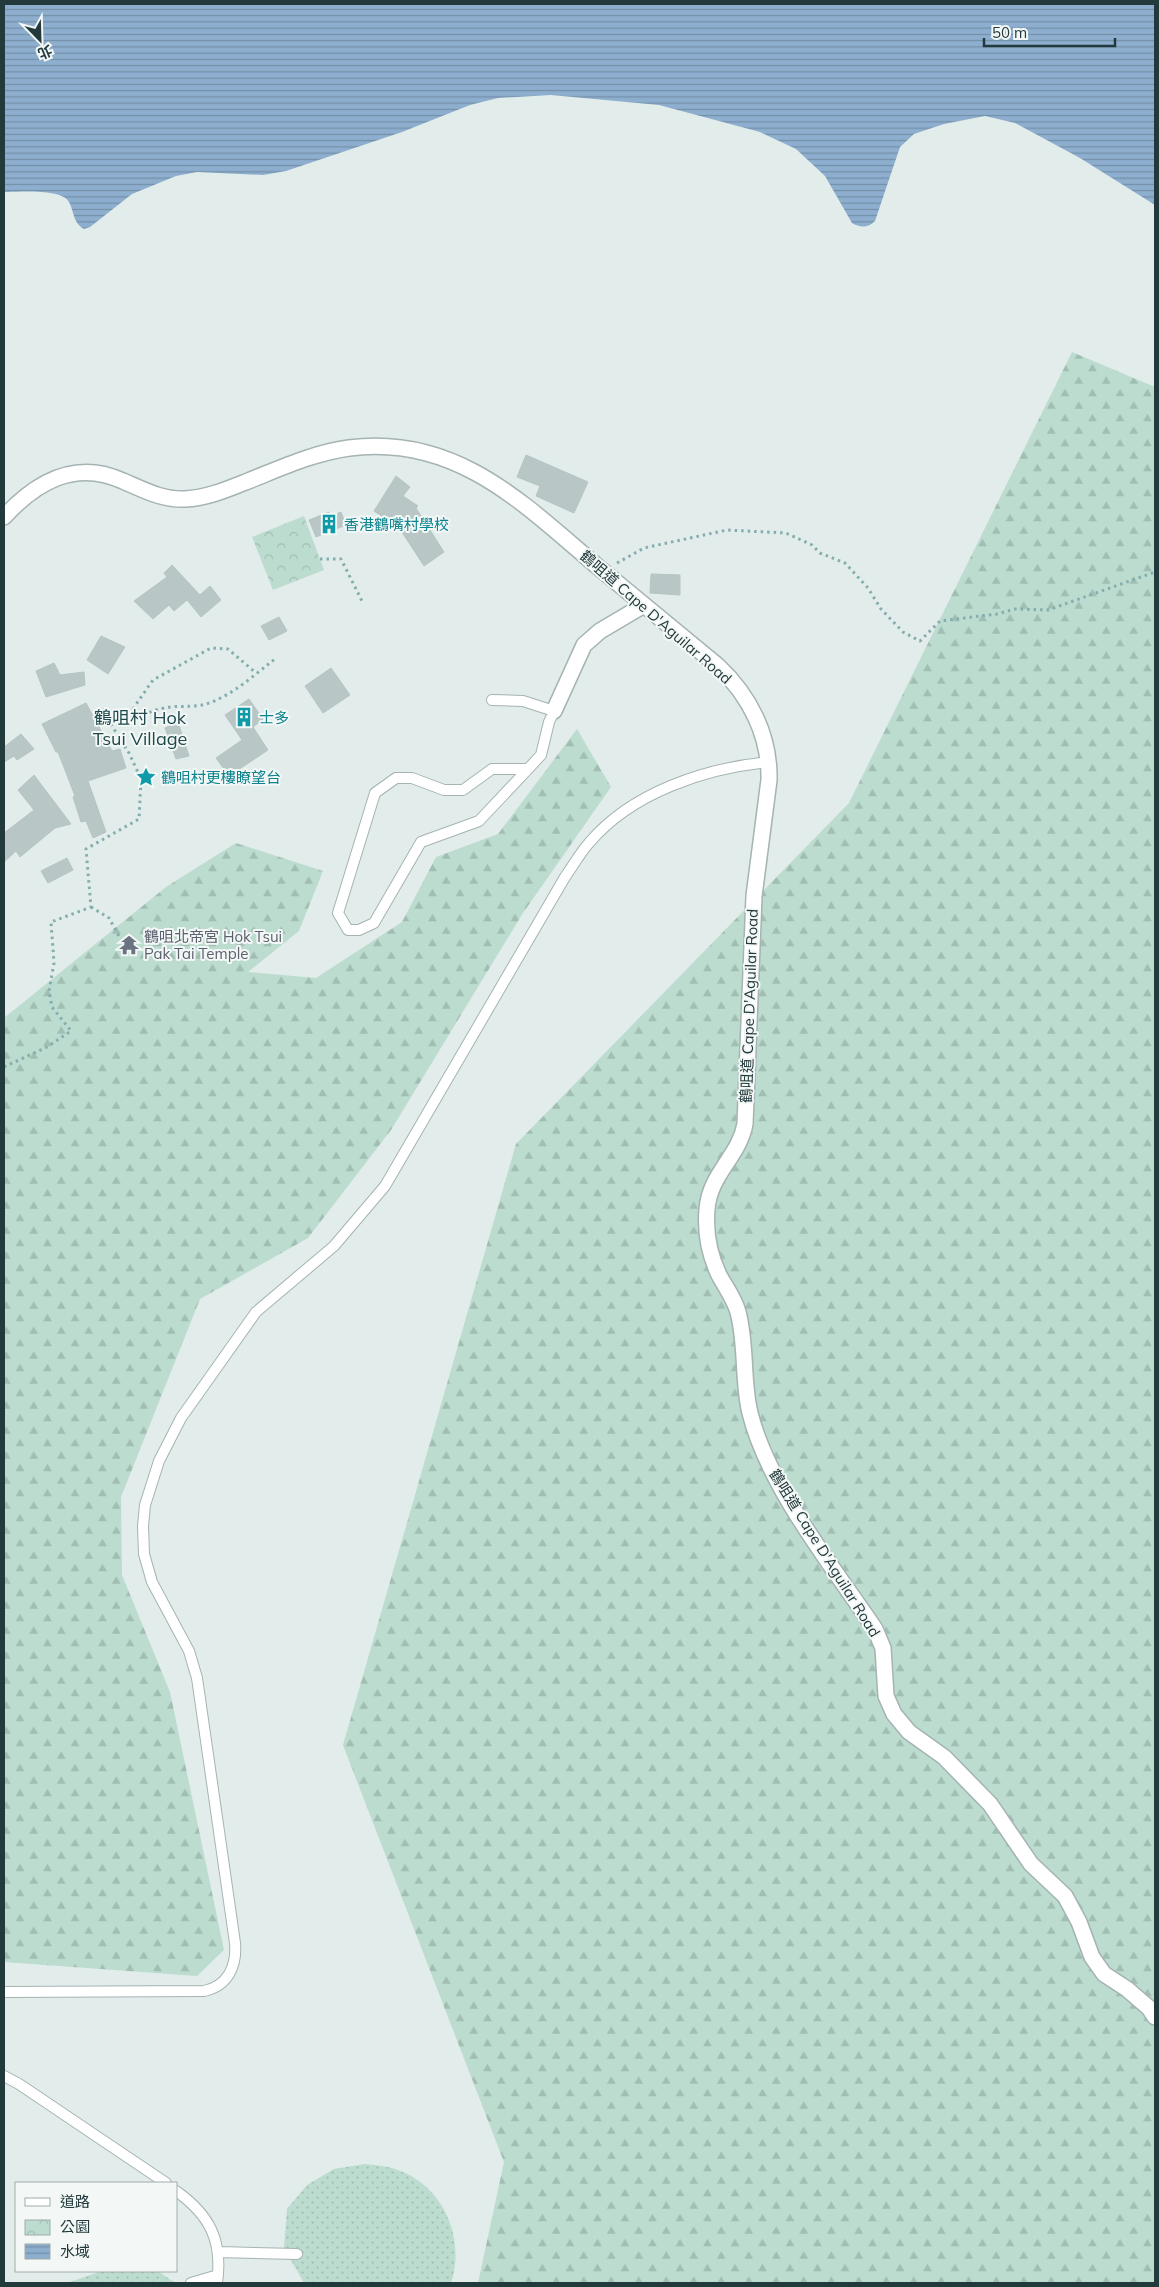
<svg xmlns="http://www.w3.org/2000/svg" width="1159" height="2287" viewBox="0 0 1159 2287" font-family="Mulish,'Noto Sans TC',sans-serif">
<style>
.grass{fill:url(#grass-dots)}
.forest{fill:url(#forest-firs)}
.park{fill:url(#park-crowns)}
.water{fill:url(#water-rules)}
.building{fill:#b8c6c5;stroke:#b5c5c4}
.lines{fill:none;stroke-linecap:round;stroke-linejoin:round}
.lane-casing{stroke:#a5b3b3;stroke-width:12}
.street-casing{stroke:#a5b3b3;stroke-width:18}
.path{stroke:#84adae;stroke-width:3;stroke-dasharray:2.5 4;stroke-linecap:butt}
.lane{stroke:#fff;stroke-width:10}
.street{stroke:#fff;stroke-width:15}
.labels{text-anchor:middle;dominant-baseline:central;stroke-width:4;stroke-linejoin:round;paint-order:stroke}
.culture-label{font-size:15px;fill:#0d838f;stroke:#f3f8f7;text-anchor:start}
.street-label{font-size:15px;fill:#233a3c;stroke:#f3f8f7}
.worship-label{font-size:15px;fill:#5b616d;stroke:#f3f8f7;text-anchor:start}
.quarter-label{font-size:18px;fill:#20494d;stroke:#f3f8f7}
</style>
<defs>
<pattern id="grass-dots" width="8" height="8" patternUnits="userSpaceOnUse" patternTransform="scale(1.25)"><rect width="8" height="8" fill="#bcdccf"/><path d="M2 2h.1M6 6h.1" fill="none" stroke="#a1beb3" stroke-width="1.8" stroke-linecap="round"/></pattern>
<pattern id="forest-firs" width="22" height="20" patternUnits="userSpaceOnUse" patternTransform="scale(1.25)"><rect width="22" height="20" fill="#bcdccf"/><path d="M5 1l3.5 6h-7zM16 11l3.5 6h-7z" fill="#a1beb3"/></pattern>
<pattern id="park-crowns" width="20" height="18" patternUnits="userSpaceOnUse" patternTransform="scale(1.25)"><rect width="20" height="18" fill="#bcdccf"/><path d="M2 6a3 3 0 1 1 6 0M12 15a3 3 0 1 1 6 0" fill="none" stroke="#a1beb3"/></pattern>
<pattern id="water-rules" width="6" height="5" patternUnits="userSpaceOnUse" patternTransform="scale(1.25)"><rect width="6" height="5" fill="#8daece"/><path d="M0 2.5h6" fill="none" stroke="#738fa8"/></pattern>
</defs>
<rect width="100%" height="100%" fill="#e2eceb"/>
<path class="grass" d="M365 2164C375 2165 386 2166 395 2169 443 2184 466 2238 451 2283H304L284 2248 287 2209 307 2185 334 2169Z
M102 2271H158L175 2283H67Z"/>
<path class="forest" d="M1072 352 1155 387V2283H478L504 2162 343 1745 516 1144 849 803Z
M577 729 611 787 523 913 391 1130 308 1238 200 1299 121 1497 122 1575 170 1692 224 1950 197 1976 4 1962V1018L166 887 236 843 323 871 299 931 248 972 316 978 402 922 436 857 498 834Z"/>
<path class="park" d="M304 516 324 570 273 590 252 537Z"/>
<path class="water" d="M4 4H1155V205L1080 158 1015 123 985 116 944 124 914 134 900 147 875 221C868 228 860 228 852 223L825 176 796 149 760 132 659 105 551 95 498 98 470 105 402 132 286 171 263 175 197 172 176 176 132 194 90 227 84 229C73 223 74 211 69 202 62 188 18 192 4 192Z"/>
<path class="building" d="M526 455 588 482 574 513 536 496 540 486 517 477Z
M396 476 410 487 403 496 418 506 416 508 444 552 424 566 400 529 374 511Z
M329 512 331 516 341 512 346 525 316 537 309 520Z
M172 565 200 595 210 586 221 600 201 617 187 600 174 611 169 605 153 619 134 601 167 577 164 573Z
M651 574 680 575V595L650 593Z
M279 617 287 631 269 640 261 626Z
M101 636 125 647 108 674 87 660Z
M54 663 60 675 84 672 85 685 46 697 36 671Z
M331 668 350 695 323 713 305 686Z
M249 699 263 719 253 727 268 750 229 776 216 758 242 740 225 715Z
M86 703 112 751 120 749 126 768 88 781 106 832 93 838 86 821 81 822 73 797 75 796 58 752H56L42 724Z
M178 722 189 756 176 759 165 728Z
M21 734 34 749 17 760 14 756 4 762V747Z
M34 775 71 824 55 828 20 857 16 851 4 862V833L34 810 18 790Z
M67 858 73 870 48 883 41 871Z"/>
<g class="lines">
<defs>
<path id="lane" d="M492 700 523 701 554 711 549 722 541 755 528 769 479 821 421 842 374 923 359 930H348L338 913 375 793 396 778H412L444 790H463L492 769H528
M4 1992 204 1991C228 1986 237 1966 235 1943L197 1678 189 1651 152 1582 144 1554 143 1526 145 1505 159 1461 181 1418 256 1312 334 1246 385 1186 565 877C573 866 580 853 589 843 632 792 706 768 769 762
M4 2076 19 2084 166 2183
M176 2191C210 2215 223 2241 217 2283
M218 2252 297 2254
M191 2283 218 2275"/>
<path id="street" d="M4 517C36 482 75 459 123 481 144 490 162 500 185 499 207 498 228 489 248 481 281 468 313 453 349 448 456 434 524 504 598 567 638 600 678 633 718 666 750 696 770 736 769 780L754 896 745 1124C739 1157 710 1173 707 1209 705 1232 709 1254 719 1275 726 1288 734 1298 738 1312 747 1346 742 1381 750 1413 768 1486 833 1567 875 1629L883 1648 886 1696 894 1714 909 1732 944 1757 990 1804 1031 1864 1065 1896 1079 1922 1092 1957 1104 1974 1127 1989 1149 2008 1155 2017
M554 711 584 645 600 631 644 605"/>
</defs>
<use href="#lane" class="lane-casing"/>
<use href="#street" class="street-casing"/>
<path class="path" d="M320 559H341L362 601
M617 563 644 548 727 530 786 533 812 545 820 553 845 563 868 588 881 609 903 632 920 641 940 621 997 614 1015 609 1048 610 1155 572
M130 713C150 715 146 712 164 708 176 705 192 708 206 704 232 696 254 675 275 659
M91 907 109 918 120 938
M4 1067 47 1047 71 1031 52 1007 49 991 54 963 51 922 91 907 86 849 139 819 141 779 129 753 102 710 130 713 153 680 211 648 228 649 256 673"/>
<use href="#lane" class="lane"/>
<use href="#street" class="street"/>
</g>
<defs>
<symbol id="building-bare" viewBox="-9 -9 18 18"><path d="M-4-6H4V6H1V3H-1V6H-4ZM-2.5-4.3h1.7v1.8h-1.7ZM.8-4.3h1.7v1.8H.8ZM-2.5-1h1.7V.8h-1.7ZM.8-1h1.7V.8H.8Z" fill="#0f9aa8" stroke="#f3f8f7" stroke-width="2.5" paint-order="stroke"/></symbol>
<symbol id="sight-bare" viewBox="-9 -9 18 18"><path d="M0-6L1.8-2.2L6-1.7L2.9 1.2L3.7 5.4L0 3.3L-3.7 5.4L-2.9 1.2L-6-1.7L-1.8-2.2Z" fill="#0f9aa8" stroke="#f3f8f7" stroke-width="2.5" paint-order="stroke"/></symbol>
<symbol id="temple-bare" viewBox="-9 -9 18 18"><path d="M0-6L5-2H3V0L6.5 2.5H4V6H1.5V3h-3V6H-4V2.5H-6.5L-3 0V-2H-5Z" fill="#6b7280" stroke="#f3f8f7" stroke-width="2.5" paint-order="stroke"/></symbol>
</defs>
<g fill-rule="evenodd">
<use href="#building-bare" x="315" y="510" width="28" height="28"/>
<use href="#building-bare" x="230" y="703" width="28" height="28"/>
<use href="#sight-bare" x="132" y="763" width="28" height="28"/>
<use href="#temple-bare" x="115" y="931" width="28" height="28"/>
</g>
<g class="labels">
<g class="culture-label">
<text x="344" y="524">香港鶴嘴村學校</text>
<text x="259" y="717">士多</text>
<text x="161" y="777">鶴咀村更樓瞭望台</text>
</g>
<g class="street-label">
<text transform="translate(656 617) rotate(41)">鶴咀道 Cape D'Aguilar Road</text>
<text transform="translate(749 1006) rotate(-88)">鶴咀道 Cape D'Aguilar Road</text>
<text transform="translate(825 1553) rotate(58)">鶴咀道 Cape D'Aguilar Road</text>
</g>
<g class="worship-label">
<text x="144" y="936">鶴咀北帝宮 Hok Tsui<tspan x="144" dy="17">Pak Tai Temple</tspan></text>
</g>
<g class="quarter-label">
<text x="140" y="717">鶴咀村 Hok<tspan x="140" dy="21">Tsui Village</tspan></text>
</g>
</g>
<rect width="1159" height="2287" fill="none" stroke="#233a3c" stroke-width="10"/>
<rect x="15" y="2182" width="162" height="90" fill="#f3f8f7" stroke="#a0acac"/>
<rect x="25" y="2198" width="25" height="8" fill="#ffffff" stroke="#a0acac"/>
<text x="60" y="2207" font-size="15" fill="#233a3c">道路</text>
<rect x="25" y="2220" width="25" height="15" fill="url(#park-crowns)" stroke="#a0acac"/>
<text x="60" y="2232" font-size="15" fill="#233a3c">公園</text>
<rect x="25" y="2244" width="25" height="15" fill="url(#water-rules)" stroke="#a0acac"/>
<text x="60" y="2257" font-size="15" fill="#233a3c">水域</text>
<g transform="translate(40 40) rotate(157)" stroke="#f3f8f7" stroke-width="4" paint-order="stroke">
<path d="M0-4L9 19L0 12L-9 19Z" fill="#233a3c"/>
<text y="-8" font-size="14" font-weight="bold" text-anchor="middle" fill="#233a3c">北</text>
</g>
<path d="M984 38v8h131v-8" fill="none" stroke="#233a3c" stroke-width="2.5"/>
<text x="992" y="38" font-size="15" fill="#233a3c" stroke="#f3f8f7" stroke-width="4" paint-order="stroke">50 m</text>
</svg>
